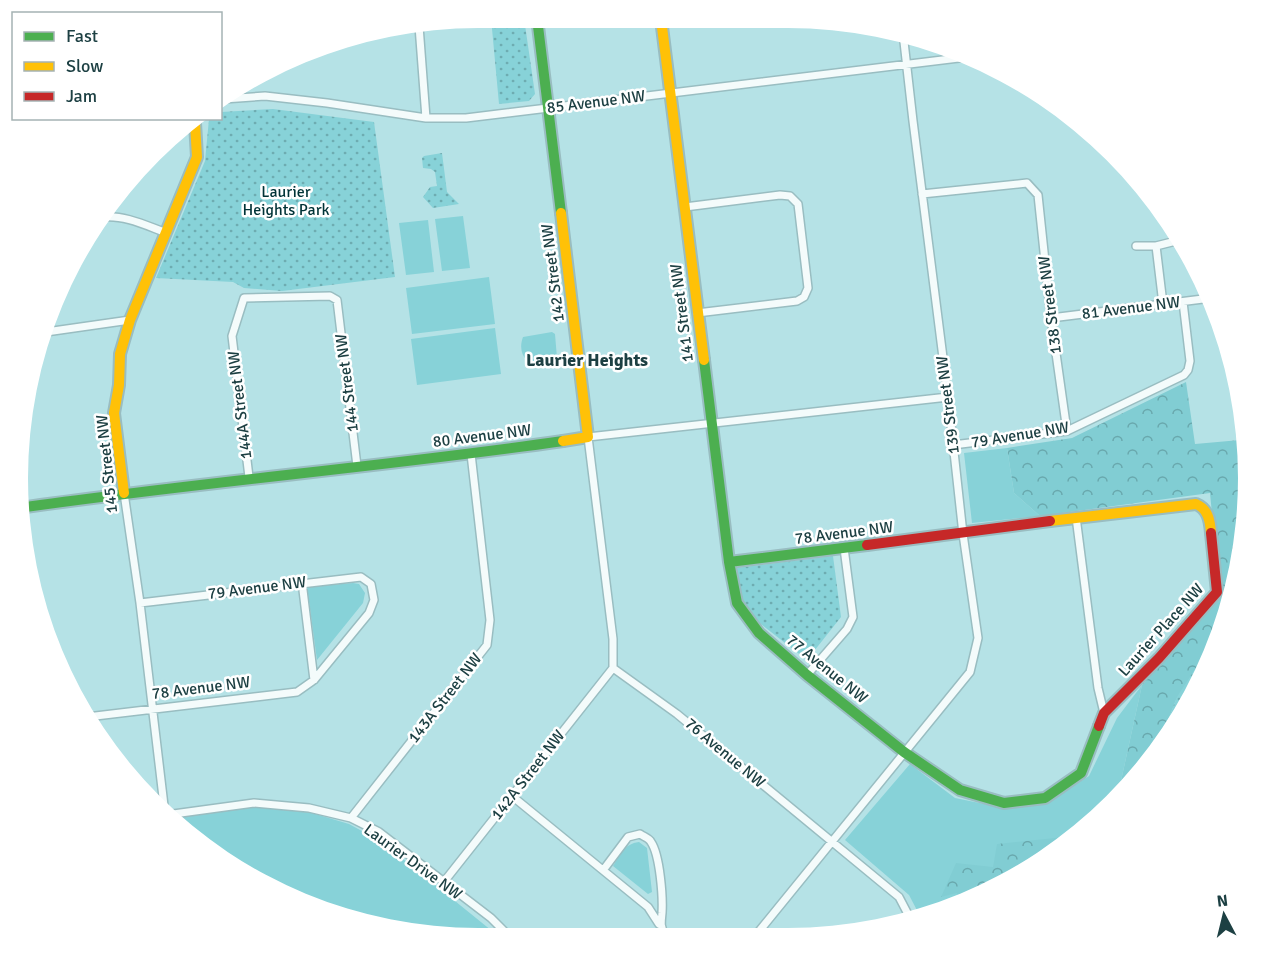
<svg xmlns="http://www.w3.org/2000/svg" width="1266" height="957" viewBox="0 0 1266 957" font-family="Signika,sans-serif">
<style>
.green{fill:#87d2d8}
.forest{fill:url(#forest-crowns)}
.park{fill:url(#park-dots)}
.lines{fill:none;stroke-linecap:round;stroke-linejoin:round}
.street-casing{stroke:#99bdc1;stroke-width:10}
.fast-casing{stroke:#99bdc1;stroke-width:14}
.slow-casing{stroke:#99bdc1;stroke-width:14}
.jam-casing{stroke:#99bdc1;stroke-width:14}
.street{stroke:#f4fbfb;stroke-width:7}
.fast{stroke:#4caf50;stroke-width:10}
.slow{stroke:#ffc107;stroke-width:10}
.jam{stroke:#c62828;stroke-width:10}
.labels{text-anchor:middle;dominant-baseline:central;stroke-width:5;stroke-linejoin:round;paint-order:stroke}
.street-label{font-size:16px;fill:#1d4043;stroke:#fff}
.park-label{font-size:16px;fill:#003337;stroke:#fff}
.neighbourhood-label{font-size:18px;font-weight:bold;fill:#1d4043;stroke:#fff}
</style>
<defs>
<pattern id="forest-crowns" width="20" height="18" patternUnits="userSpaceOnUse" patternTransform="scale(1.5)"><rect width="20" height="18" fill="#81cdd3"/><path d="M2 6a3 3 0 1 1 6 0M12 15a3 3 0 1 1 6 0" fill="none" stroke="#69a8ad"/></pattern>
<pattern id="park-dots" width="8" height="8" patternUnits="userSpaceOnUse" patternTransform="scale(1.5)"><rect width="8" height="8" fill="#87d2d8"/><path d="M2 2h.1M6 6h.1" fill="none" stroke="#6eacb1" stroke-width="1.8" stroke-linecap="round"/></pattern>
</defs>
<rect width="100%" height="100%" fill="#b5e2e6"/>
<path class="green" d="M463 216 470 268 442 271 435 219Z
M428 220 434 272 406 275 399 223Z
M489 277 495 324 412 334 406 288Z
M495 328 501 374 417 385 411 339Z
M552 332 555 334 557 358C540 375 514 361 523 337Z
M1007 448 1014 493 1040 516 972 523 964 453Z
M353 583 359 584 365 593 363 603 317 660 307 587Z
M1142 685 1117 799 1113 804 1090 823 1066 833 1032 868 963 904 920 916 909 895 845 840 910 764 955 798 1004 808 1047 803 1089 776 1117 718Z
M241 808H279L312 813 349 824 382 842 497 935H418L330 914 248 877 170 819Z
M639 842 647 848 652 892 648 894 613 866C621 854 624 844 639 842Z"/>
<path class="forest" d="M1186 382 1195 444 1240 440 1244 435 1248 478 1239 568 1221 629 1176 700 1155 753 1117 799 1142 685 1220 597 1210 493 1040 516 1014 493 1007 448 1072 438Z
M1074 836 1044 861 963 904 958 905 957 893 941 897 956 863 993 867 997 844Z"/>
<path class="park" d="M491 18H524L535 94 529 101 499 104Z
M273 109 374 122 395 277 282 291 244 288 233 282 156 278 205 161 209 119 220 118 221 112Z
M442 153 447 192 459 204 433 208 423 197 430 187 437 186 435 172 431 169 423 168 422 158 424 156Z
M833 556 841 617 807 660 757 621 740 598 736 568Z
M1221 629C1208 671 1183 719 1155 753L1177 697Z"/>
<g class="lines">
<defs>
<path id="street" d="M419 26 426 118
M224 99 265 96 327 103 426 118H466L967 57
M922 194 1027 183 1038 195 1051 318 1067 431
M685 207 780 195 790 196 798 204 808 288 804 297 797 301 697 313
M104 217C125 215 147 226 167 233
M1136 246H1156L1180 240
M1156 246 1163 304
M1051 318 1211 298
M46 332 130 320
M953 445 1067 431 1184 375 1188 370 1190 361 1183 302
M249 477 232 336 244 298 330 296 337 300 357 466
M124 493 140 603 165 814
M1076 517 1098 688 1104 713
M302 582 314 680
M613 668V639L588 437 948 397
M613 668 677 714 899 897 910 918
M807 675 847 629 853 617 844 548
M87 717 297 692 314 680 369 613 374 600 371 584 361 577 140 603
M512 796 648 907 659 924
M166 815 254 803 309 808 351 818 379 832 491 918 508 935
M351 818 487 645 490 620 471 454
M604 869 628 837 640 834C644 837 649 838 651 842 660 855 663 897 662 913 661 923 660 926 665 935
M443 883 613 668
M756 935 970 672 978 638 963 534 948 397 913 121 903 33"/>
<path id="fast" d="M537 18 561 213
M704 360 729 562 737 603 759 633 807 675 904 752 960 790 1004 803 1045 798 1081 773 1099 726
M19 508C200 482 382 467 563 441
M729 562 867 545"/>
<path id="slow" d="M661 19 704 360
M561 213 588 437 563 441
M124 493 114 413 119 385 120 354 130 320 197 157 195 123
M1050 521 1196 504C1208 509 1210 520 1211 533"/>
<path id="jam" d="M867 545 1050 521
M1099 726 1104 713 1159 658 1217 592 1211 533"/>
</defs>
<use href="#street" class="street-casing"/>
<use href="#fast" class="fast-casing"/>
<use href="#slow" class="slow-casing"/>
<use href="#jam" class="jam-casing"/>
<use href="#street" class="street"/>
<use href="#fast" class="fast"/>
<use href="#slow" class="slow"/>
<use href="#jam" class="jam"/>
</g>
<g class="labels">
<g class="street-label">
<text transform="translate(596 102) rotate(-7)">85 Avenue NW</text>
<text transform="translate(553 273) rotate(-97)">142 Street NW</text>
<text transform="translate(1050 305) rotate(-97)">138 Street NW</text>
<text transform="translate(1131 308) rotate(-7)">81 Avenue NW</text>
<text transform="translate(682 313) rotate(-97)">141 Street NW</text>
<text transform="translate(347 383) rotate(-97)">144 Street NW</text>
<text transform="translate(240 405) rotate(-97)">144A Street NW</text>
<text transform="translate(948 405) rotate(-97)">139 Street NW</text>
<text transform="translate(1020 435) rotate(-9)">79 Avenue NW</text>
<text transform="translate(482 436) rotate(-7)">80 Avenue NW</text>
<text transform="translate(107 464) rotate(-96)">145 Street NW</text>
<text transform="translate(844 533) rotate(-7)">78 Avenue NW</text>
<text transform="translate(257 588) rotate(-7)">79 Avenue NW</text>
<text transform="translate(1161 630) rotate(-48)">Laurier Place NW</text>
<text transform="translate(827 669) rotate(39)">77 Avenue NW</text>
<text transform="translate(201 688) rotate(-7)">78 Avenue NW</text>
<text transform="translate(445 698) rotate(-52)">143A Street NW</text>
<text transform="translate(725 753) rotate(40)">76 Avenue NW</text>
<text transform="translate(528 775) rotate(-52)">142A Street NW</text>
<text transform="translate(413 862) rotate(36)">Laurier Drive NW</text>
</g>
<g class="park-label">
<text x="286" y="192">Laurier<tspan x="286" dy="18">Heights Park</tspan></text>
</g>
<g class="neighbourhood-label">
<text x="587" y="360">Laurier Heights</text>
</g>
</g>
<path d="M0 0H1266V957H0ZM478 28H788A450 450 0 0 1 1238 478V478A450 450 0 0 1 788 928H478A450 450 0 0 1 28 478V478A450 450 0 0 1 478 28Z" fill="#fff" fill-rule="evenodd"/>
<rect x="12" y="12" width="210" height="108" fill="#ffffff" stroke="#a5b3b4" stroke-width="1.5"/>
<rect x="24" y="32" width="30" height="9" fill="#4caf50" stroke="#a5b3b4" stroke-width="1.5"/>
<text x="66" y="42" font-size="18" fill="#1d4043">Fast</text>
<rect x="24" y="62" width="30" height="9" fill="#ffc107" stroke="#a5b3b4" stroke-width="1.5"/>
<text x="66" y="72" font-size="18" fill="#1d4043">Slow</text>
<rect x="24" y="92" width="30" height="9" fill="#c62828" stroke="#a5b3b4" stroke-width="1.5"/>
<text x="66" y="102" font-size="18" fill="#1d4043">Jam</text>
<g transform="translate(1224 915) rotate(353)" stroke="#ffffff" stroke-width="4.5" paint-order="stroke">
<path d="M0-4.5L10 22L0 15L-10 22Z" fill="#1d4043"/>
<text y="-9" font-size="16" font-weight="bold" text-anchor="middle" fill="#1d4043">N</text>
</g>
</svg>
